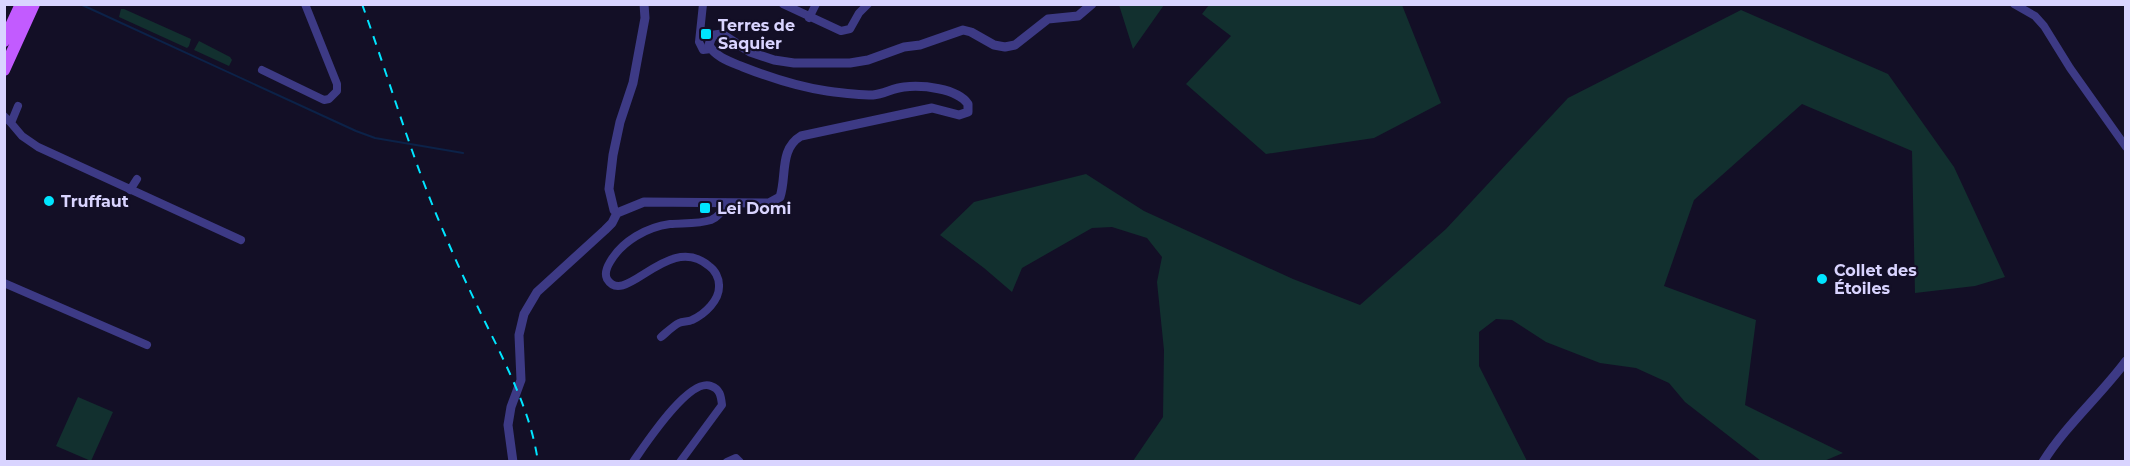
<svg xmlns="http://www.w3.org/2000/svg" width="2130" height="466" viewBox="0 0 2130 466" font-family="Montserrat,sans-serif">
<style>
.green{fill:#12302f}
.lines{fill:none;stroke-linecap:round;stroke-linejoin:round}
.stream{stroke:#0c2248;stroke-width:2}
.minor{stroke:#3d3a85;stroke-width:8}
.tertiary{stroke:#3d3a85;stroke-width:9}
.primary{stroke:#c25bff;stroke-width:12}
.rail{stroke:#00e5ff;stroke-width:2;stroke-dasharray:9 8;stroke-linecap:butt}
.poi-dot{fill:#00e5ff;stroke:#130f26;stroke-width:2}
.labels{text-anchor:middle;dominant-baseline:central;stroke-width:4.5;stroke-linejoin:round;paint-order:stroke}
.poi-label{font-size:16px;font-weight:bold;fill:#d9d4ff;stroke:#130f26;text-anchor:start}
</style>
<rect width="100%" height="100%" fill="#130f26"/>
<path class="green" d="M1119 5H1164L1133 49Z
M1209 5H1402L1441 103 1374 138 1266 154 1186 84 1231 36 1202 14Z
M121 9H124L191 39 189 46 187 48 119 17Z
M1741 10 1888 74 1954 167 2005 277 1975 286 1915 293 1912 151 1802 104 1694 200 1664 286 1756 320 1745 405 1843 453 1824 461H1761L1685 402 1669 383 1636 368 1600 363 1546 342 1512 320 1496 319 1479 332V366L1527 461 1382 462 1381 460 1349 462 1133 461 1163 417 1164 350 1157 282 1162 257 1147 238 1112 227 1092 228 1022 268 1012 292 984 268 940 235 974 202 1086 174 1144 211 1293 279 1360 305 1446 229 1568 98Z
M199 41 230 57 232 60 229 66 194 50Z
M78 397 113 412 91 461 56 446Z"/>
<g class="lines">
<path class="stream" d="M80 4 356 131 375 138 463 153"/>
<path class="minor" d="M703 4 699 42 703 50 711 49
M783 4 841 31 850 29 859 13 868 4
M2014 4 2035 16 2044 26 2070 68 2126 147
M809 18 816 4
M262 70 324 100 329 99 337 91V84L305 4
M18 106 11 123 22 136 38 147 241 240
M4 116 11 123
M130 190 137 179
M4 283 147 345
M661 337C667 332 673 326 679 323 683 321 688 322 692 320 705 314 720 300 719 285 719 278 715 270 709 266 668 231 625 309 607 279 604 273 607 267 610 262 622 241 647 227 670 224 684 223 699 224 711 220 719 217 723 210 726 203
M633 462C645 445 689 377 711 386 720 389 721 396 722 405L680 462
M727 462 736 458 740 462"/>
<path class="tertiary" d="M617 213 644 202 769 203 780 197C787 176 779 149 801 136L932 108 959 115 968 112V104C957 88 922 85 904 87 893 88 884 94 873 95 858 95 842 93 827 91 798 87 771 78 743 67 731 62 715 57 709 45L711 39 714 35 722 34 750 52 774 60 794 63H850L868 60 904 47 920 45 963 30 971 32 994 45 1005 47 1015 45 1048 19 1078 16 1092 4
M617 213 614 210 609 189 613 155 620 122 633 83 645 18 644 4
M513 462 508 425 511 407 521 380 519 335 524 314 537 292 605 230 612 223 617 213
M2043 462C2066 425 2100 396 2126 361"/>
<path class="primary" d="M4 41 21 4
M4 70 34 4"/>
<path class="rail" d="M362 4C390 81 412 160 445 235 461 273 479 310 497 346 515 384 532 420 538 462"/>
</g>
<g class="poi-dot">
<rect x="700" y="28" width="12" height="12" rx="3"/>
<circle cx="49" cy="201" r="6"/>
<rect x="699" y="202" width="12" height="12" rx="3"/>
<circle cx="1822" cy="279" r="6"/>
</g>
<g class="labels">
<g class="poi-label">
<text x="718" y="25">Terres de<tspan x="718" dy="18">Saquier</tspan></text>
<text x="61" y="201">Truffaut</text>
<text x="717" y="208">Lei Domi</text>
<text x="1834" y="270">Collet des<tspan x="1834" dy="18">Étoiles</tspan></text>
</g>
</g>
<rect width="2130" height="466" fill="none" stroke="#d9d4ff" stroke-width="12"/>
</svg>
